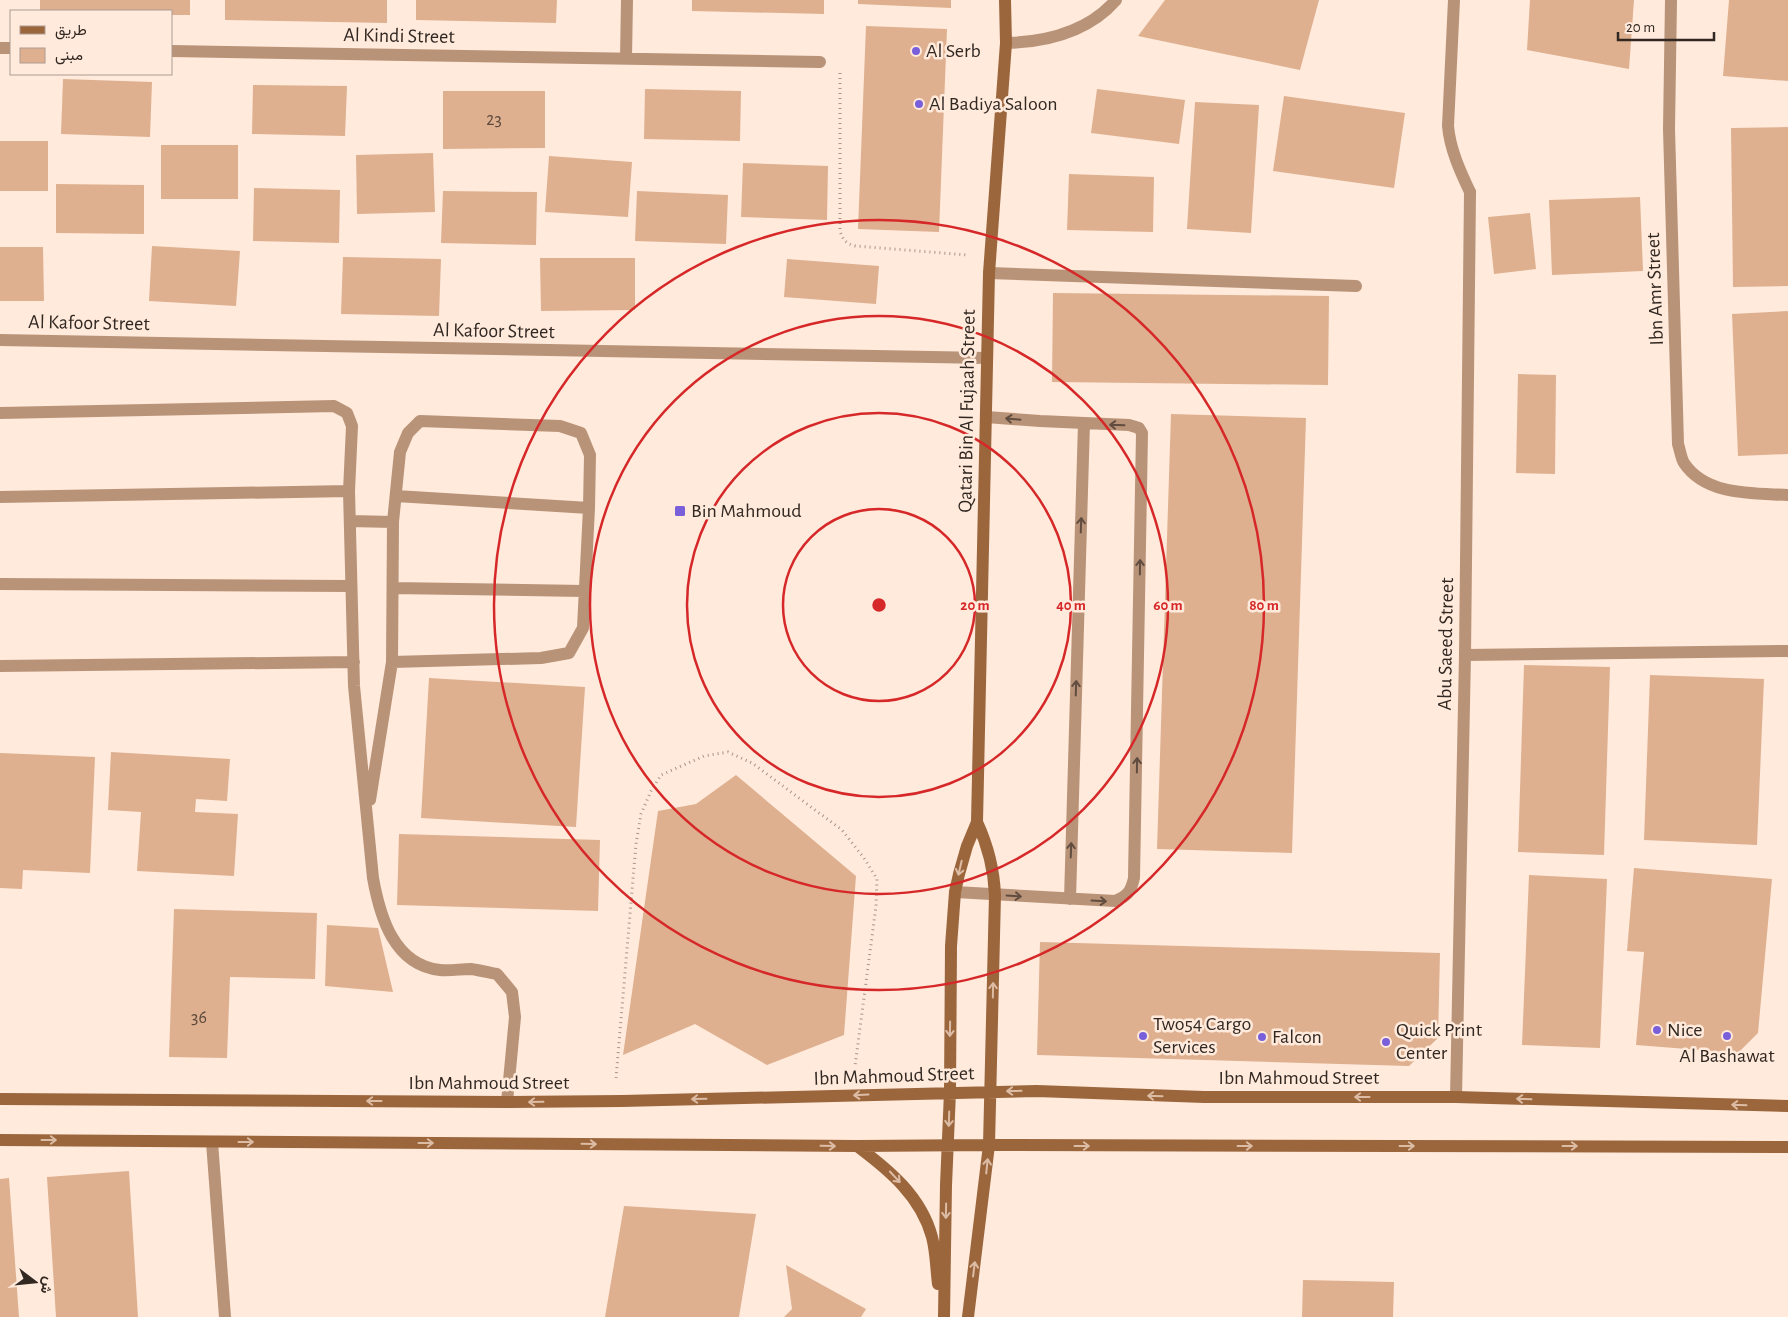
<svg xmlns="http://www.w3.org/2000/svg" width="1788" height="1317" viewBox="0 0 1788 1317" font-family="'Alegreya Sans',Vazirmatn,sans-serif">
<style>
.building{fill:#dfb08f}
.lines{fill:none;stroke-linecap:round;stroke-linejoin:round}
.path{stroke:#a6958b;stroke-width:3;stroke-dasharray:1 4;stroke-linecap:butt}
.lane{stroke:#b99378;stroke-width:12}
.street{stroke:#b99378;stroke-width:12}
.secondary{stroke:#9c663d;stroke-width:12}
.oneway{stroke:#614d40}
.oneway2{stroke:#dcbca4}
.ring{fill:none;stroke:#d62828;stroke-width:2.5}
.poi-dot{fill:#795fd9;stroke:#ffeadc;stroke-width:2}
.labels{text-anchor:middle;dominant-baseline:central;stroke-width:5;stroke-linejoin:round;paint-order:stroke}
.number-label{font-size:18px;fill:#5d4a3d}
.street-label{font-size:20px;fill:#322822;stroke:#ffeadc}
.poi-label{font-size:20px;fill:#322822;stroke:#ffeadc;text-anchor:start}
.centre{fill:#d62828;stroke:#ffeadc;stroke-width:2.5}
.ring-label{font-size:15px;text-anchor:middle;font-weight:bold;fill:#d62828;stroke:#ffeadc;stroke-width:5;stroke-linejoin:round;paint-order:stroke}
</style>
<rect width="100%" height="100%" fill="#ffeadc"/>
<path class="building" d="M40 0H190V15H171V11H40Z
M225 0H387V23L225 20Z
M416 0H557L556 23 416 20Z
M692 0H824V14L692 11Z
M858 0H951V8L858 4Z
M1165 0H1319L1300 70 1138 36Z
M1530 0H1634L1629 69 1527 50Z
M1729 0H1788V81L1723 76Z
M866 26 947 29 939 232 858 229Z
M63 79 152 82 150 137 61 134Z
M253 85 347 86 345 136 252 134Z
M645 89 741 91 740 141 644 139Z
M1097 89 1185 100 1179 144 1091 133Z
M443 91H545V148L443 149Z
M1284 96 1405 113 1394 188 1273 171Z
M1195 102 1259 105 1251 233 1187 229Z
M1788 127V286L1733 287 1731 128Z
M0 141H48V191H0Z
M161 145H238V199H161Z
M433 153 435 212 357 214 356 155Z
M549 156 632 162 628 217 545 212Z
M743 163 828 166 827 220 741 217Z
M1069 174 1154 177 1153 232 1067 230Z
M56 184 144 185V234L56 233Z
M254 188 340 190 339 243 253 241Z
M443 191 537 192 536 245 441 243Z
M637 191 728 195 726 244 635 241Z
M1640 197 1643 271 1552 275 1549 200Z
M1530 213 1536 269 1494 274 1488 217Z
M152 246 240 251 236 306 149 301Z
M0 247H43L44 301H0Z
M343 257 441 259 439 316 341 314Z
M540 258H635V310L541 311Z
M787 259 879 266 876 304 784 297Z
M1053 293 1329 296 1328 385 1052 382Z
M1788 311V454L1738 456 1732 314Z
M1518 374 1556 375 1555 474 1516 473Z
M1171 414 1306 418 1292 853 1157 849Z
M1524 665 1610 667 1604 855 1518 852Z
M1650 675 1764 679 1757 845 1644 840Z
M429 678 585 687 576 827 421 818Z
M111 752 230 759 227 801 196 799 195 812 238 814 234 876 137 871 141 812 108 810Z
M0 753 95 757 90 873 23 870 22 889 0 888Z
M736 775 856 876 844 1035 767 1065 695 1024 623 1055 658 811 696 804Z
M399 834 600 840 598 911 397 905Z
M1634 868 1772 879 1758 1033 1738 1053 1636 1045 1644 952 1627 951Z
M1529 875 1607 879 1600 1048 1522 1045Z
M174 909 317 913 315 979 230 977 227 1058 169 1057Z
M327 925 378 928 393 992 325 986Z
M1040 942 1440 953 1438 1038 1409 1066 1037 1055Z
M129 1171 138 1317H56L47 1177Z
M9 1178 19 1317H0V1179Z
M624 1206 756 1214 739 1317H605Z
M786 1265 866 1309 861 1317H784L792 1309Z
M1303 1280 1394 1282 1393 1317H1302Z"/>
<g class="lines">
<path class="path" d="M840 73V231C843 240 846 244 856 246L967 255
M616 1078 636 844 641 814 651 791 661 775 704 756 728 752 752 763 842 830 864 858 877 879 876 906 854 1074"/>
<path class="lane" d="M989 273 1356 286
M0 413 334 406 347 413 352 426 349 491 354 686 373 878C380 917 394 965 440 970 450 971 461 969 471 969 480 970 489 973 497 974L512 992 515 1017 507 1102
M396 496 589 508
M0 497 349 491
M350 521 393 522
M0 584 351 586
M393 588 584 591
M1465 655 1788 651
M0 666 354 662
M370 800 392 662 393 522 400 452 408 433 420 421 560 426 581 433 590 455 589 508 583 628 569 653 541 658 392 662
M955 892 1115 901C1128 896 1131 891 1134 878L1142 433 1139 428 1129 425 1040 421 986 417
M1070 899 1084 423
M1456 1097 1465 655 1470 192"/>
<path class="street" d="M1454 0 1448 126C1450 149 1460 171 1470 192
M1671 0 1669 129 1678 444C1680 450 1681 458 1684 463 1706 496 1753 493 1788 495
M1006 43C1047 42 1088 32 1116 0
M0 48H11
M171 51 820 62
M626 58 627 0
M0 340 987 358
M212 1142 225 1317"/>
<path class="secondary" d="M0 1099 507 1102 622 1101 1037 1091 1204 1097H1456L1788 1106
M0 1140 857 1146 989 1145 1788 1147
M857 1146C889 1170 921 1196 932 1237 936 1252 936 1268 938 1284
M944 1317 946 1185 950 1092 951 946 955 892 959 874 967 846 977 822 989 273 1006 43 1005 0
M968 1317 989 1145 995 895C994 869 988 846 977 822"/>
</g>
<defs><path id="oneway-shaft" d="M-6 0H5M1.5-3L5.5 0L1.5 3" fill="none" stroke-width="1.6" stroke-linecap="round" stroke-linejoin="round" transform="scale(1.25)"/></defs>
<g class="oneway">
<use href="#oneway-shaft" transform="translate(1013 419) rotate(-175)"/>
<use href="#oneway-shaft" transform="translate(1117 425) rotate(-178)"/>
<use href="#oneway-shaft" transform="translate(1081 525) rotate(-88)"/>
<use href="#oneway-shaft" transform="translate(1140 567) rotate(-89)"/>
<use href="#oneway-shaft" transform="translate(1076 688) rotate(-88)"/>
<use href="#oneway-shaft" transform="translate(1137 765) rotate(-89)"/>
<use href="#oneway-shaft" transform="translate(1071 850) rotate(-88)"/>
<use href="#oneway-shaft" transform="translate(1014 896) rotate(4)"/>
<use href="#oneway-shaft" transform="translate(1099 901) rotate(3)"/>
</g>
<g class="oneway2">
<use href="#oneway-shaft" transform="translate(960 868) rotate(103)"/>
<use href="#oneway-shaft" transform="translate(993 990) rotate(-89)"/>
<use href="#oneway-shaft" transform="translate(950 1029) rotate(91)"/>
<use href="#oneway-shaft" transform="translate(1014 1091) rotate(179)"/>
<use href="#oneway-shaft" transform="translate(861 1095) rotate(177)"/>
<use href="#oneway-shaft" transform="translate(1155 1096) rotate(-178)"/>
<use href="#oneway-shaft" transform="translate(1362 1097) rotate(180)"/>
<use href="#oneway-shaft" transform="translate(699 1099) rotate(179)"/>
<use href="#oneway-shaft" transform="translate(1524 1099) rotate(-178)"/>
<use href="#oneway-shaft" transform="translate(374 1101) rotate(-180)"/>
<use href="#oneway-shaft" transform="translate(536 1102) rotate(179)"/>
<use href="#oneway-shaft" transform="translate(1739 1105) rotate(-178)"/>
<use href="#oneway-shaft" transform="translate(949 1119) rotate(92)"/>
<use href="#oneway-shaft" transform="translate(49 1140)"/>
<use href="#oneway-shaft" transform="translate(246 1142)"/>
<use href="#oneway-shaft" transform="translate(426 1143)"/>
<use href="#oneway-shaft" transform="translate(589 1144) rotate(1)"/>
<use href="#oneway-shaft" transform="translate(828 1146) rotate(1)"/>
<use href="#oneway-shaft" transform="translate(1082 1146)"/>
<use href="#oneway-shaft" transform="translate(1245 1146)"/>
<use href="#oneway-shaft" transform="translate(1407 1146)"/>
<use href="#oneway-shaft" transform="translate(1570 1146)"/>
<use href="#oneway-shaft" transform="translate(987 1166) rotate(-84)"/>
<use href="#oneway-shaft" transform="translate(895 1177) rotate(47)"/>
<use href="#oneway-shaft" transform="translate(946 1211) rotate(91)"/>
<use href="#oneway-shaft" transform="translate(974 1269) rotate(-83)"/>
</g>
<g class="ring">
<circle cx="879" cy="605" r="96"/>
<circle cx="879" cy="605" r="192"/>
<circle cx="879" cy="605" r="289"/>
<circle cx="879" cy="605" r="385"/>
</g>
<g class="poi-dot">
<circle cx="916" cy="51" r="5"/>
<circle cx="919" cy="104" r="5"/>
<rect x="674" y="505" width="12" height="12" rx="2.5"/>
<circle cx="1657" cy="1030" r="5"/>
<circle cx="1143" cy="1036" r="5"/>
<circle cx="1727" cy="1036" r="5"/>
<circle cx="1262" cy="1037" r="5"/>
<circle cx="1386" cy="1042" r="5"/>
</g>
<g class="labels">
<g class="number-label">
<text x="494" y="120">23</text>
<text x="199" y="1018">36</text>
</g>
<g class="street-label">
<text transform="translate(399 36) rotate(1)">Al Kindi Street</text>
<text transform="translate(1655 289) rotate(-92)">Ibn Amr Street</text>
<text transform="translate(89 323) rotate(1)">Al Kafoor Street</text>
<text transform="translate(494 331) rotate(1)">Al Kafoor Street</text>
<text transform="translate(967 411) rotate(-89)">Qatari Bin Al Fujaah Street</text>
<text transform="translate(1446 644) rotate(-89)">Abu Saeed Street</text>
<text transform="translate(894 1076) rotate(-2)">Ibn Mahmoud Street</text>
<text x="1299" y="1078">Ibn Mahmoud Street</text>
<text x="489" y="1083">Ibn Mahmoud Street</text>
</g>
<g class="poi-label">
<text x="926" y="51">Al Serb</text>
<text x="929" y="104">Al Badiya Saloon</text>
<text x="691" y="511">Bin Mahmoud</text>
<text x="1153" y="1024">Two54 Cargo<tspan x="1153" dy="23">Services</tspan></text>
<text x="1396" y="1030">Quick Print<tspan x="1396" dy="23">Center</tspan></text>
<text x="1667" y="1030">Nice</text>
<text x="1272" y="1037">Falcon</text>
<text x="1727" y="1056" text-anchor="middle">Al Bashawat</text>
</g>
</g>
<circle cx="879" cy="605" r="8" class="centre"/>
<g class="ring-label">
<text x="975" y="610">20 m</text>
<text x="1071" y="610">40 m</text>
<text x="1168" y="610">60 m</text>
<text x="1264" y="610">80 m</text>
</g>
<rect x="10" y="10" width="162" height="65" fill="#ffeadc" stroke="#ad9c92"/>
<rect x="20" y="26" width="25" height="8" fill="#9c663d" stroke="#ad9c92"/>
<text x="55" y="35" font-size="15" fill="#322822">طريق</text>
<rect x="20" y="48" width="25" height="15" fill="#dfb08f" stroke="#ad9c92"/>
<text x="55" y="60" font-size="15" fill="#322822">مبنى</text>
<g transform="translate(35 1282) rotate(106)" stroke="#ffeadc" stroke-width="4" paint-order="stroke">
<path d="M0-4L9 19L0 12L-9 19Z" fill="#322822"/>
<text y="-8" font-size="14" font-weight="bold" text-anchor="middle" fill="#322822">ش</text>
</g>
<path d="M1618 32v8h96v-8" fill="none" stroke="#322822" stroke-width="2.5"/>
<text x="1626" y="32" font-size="15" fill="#322822" stroke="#ffeadc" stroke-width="4" paint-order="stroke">20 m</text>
</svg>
